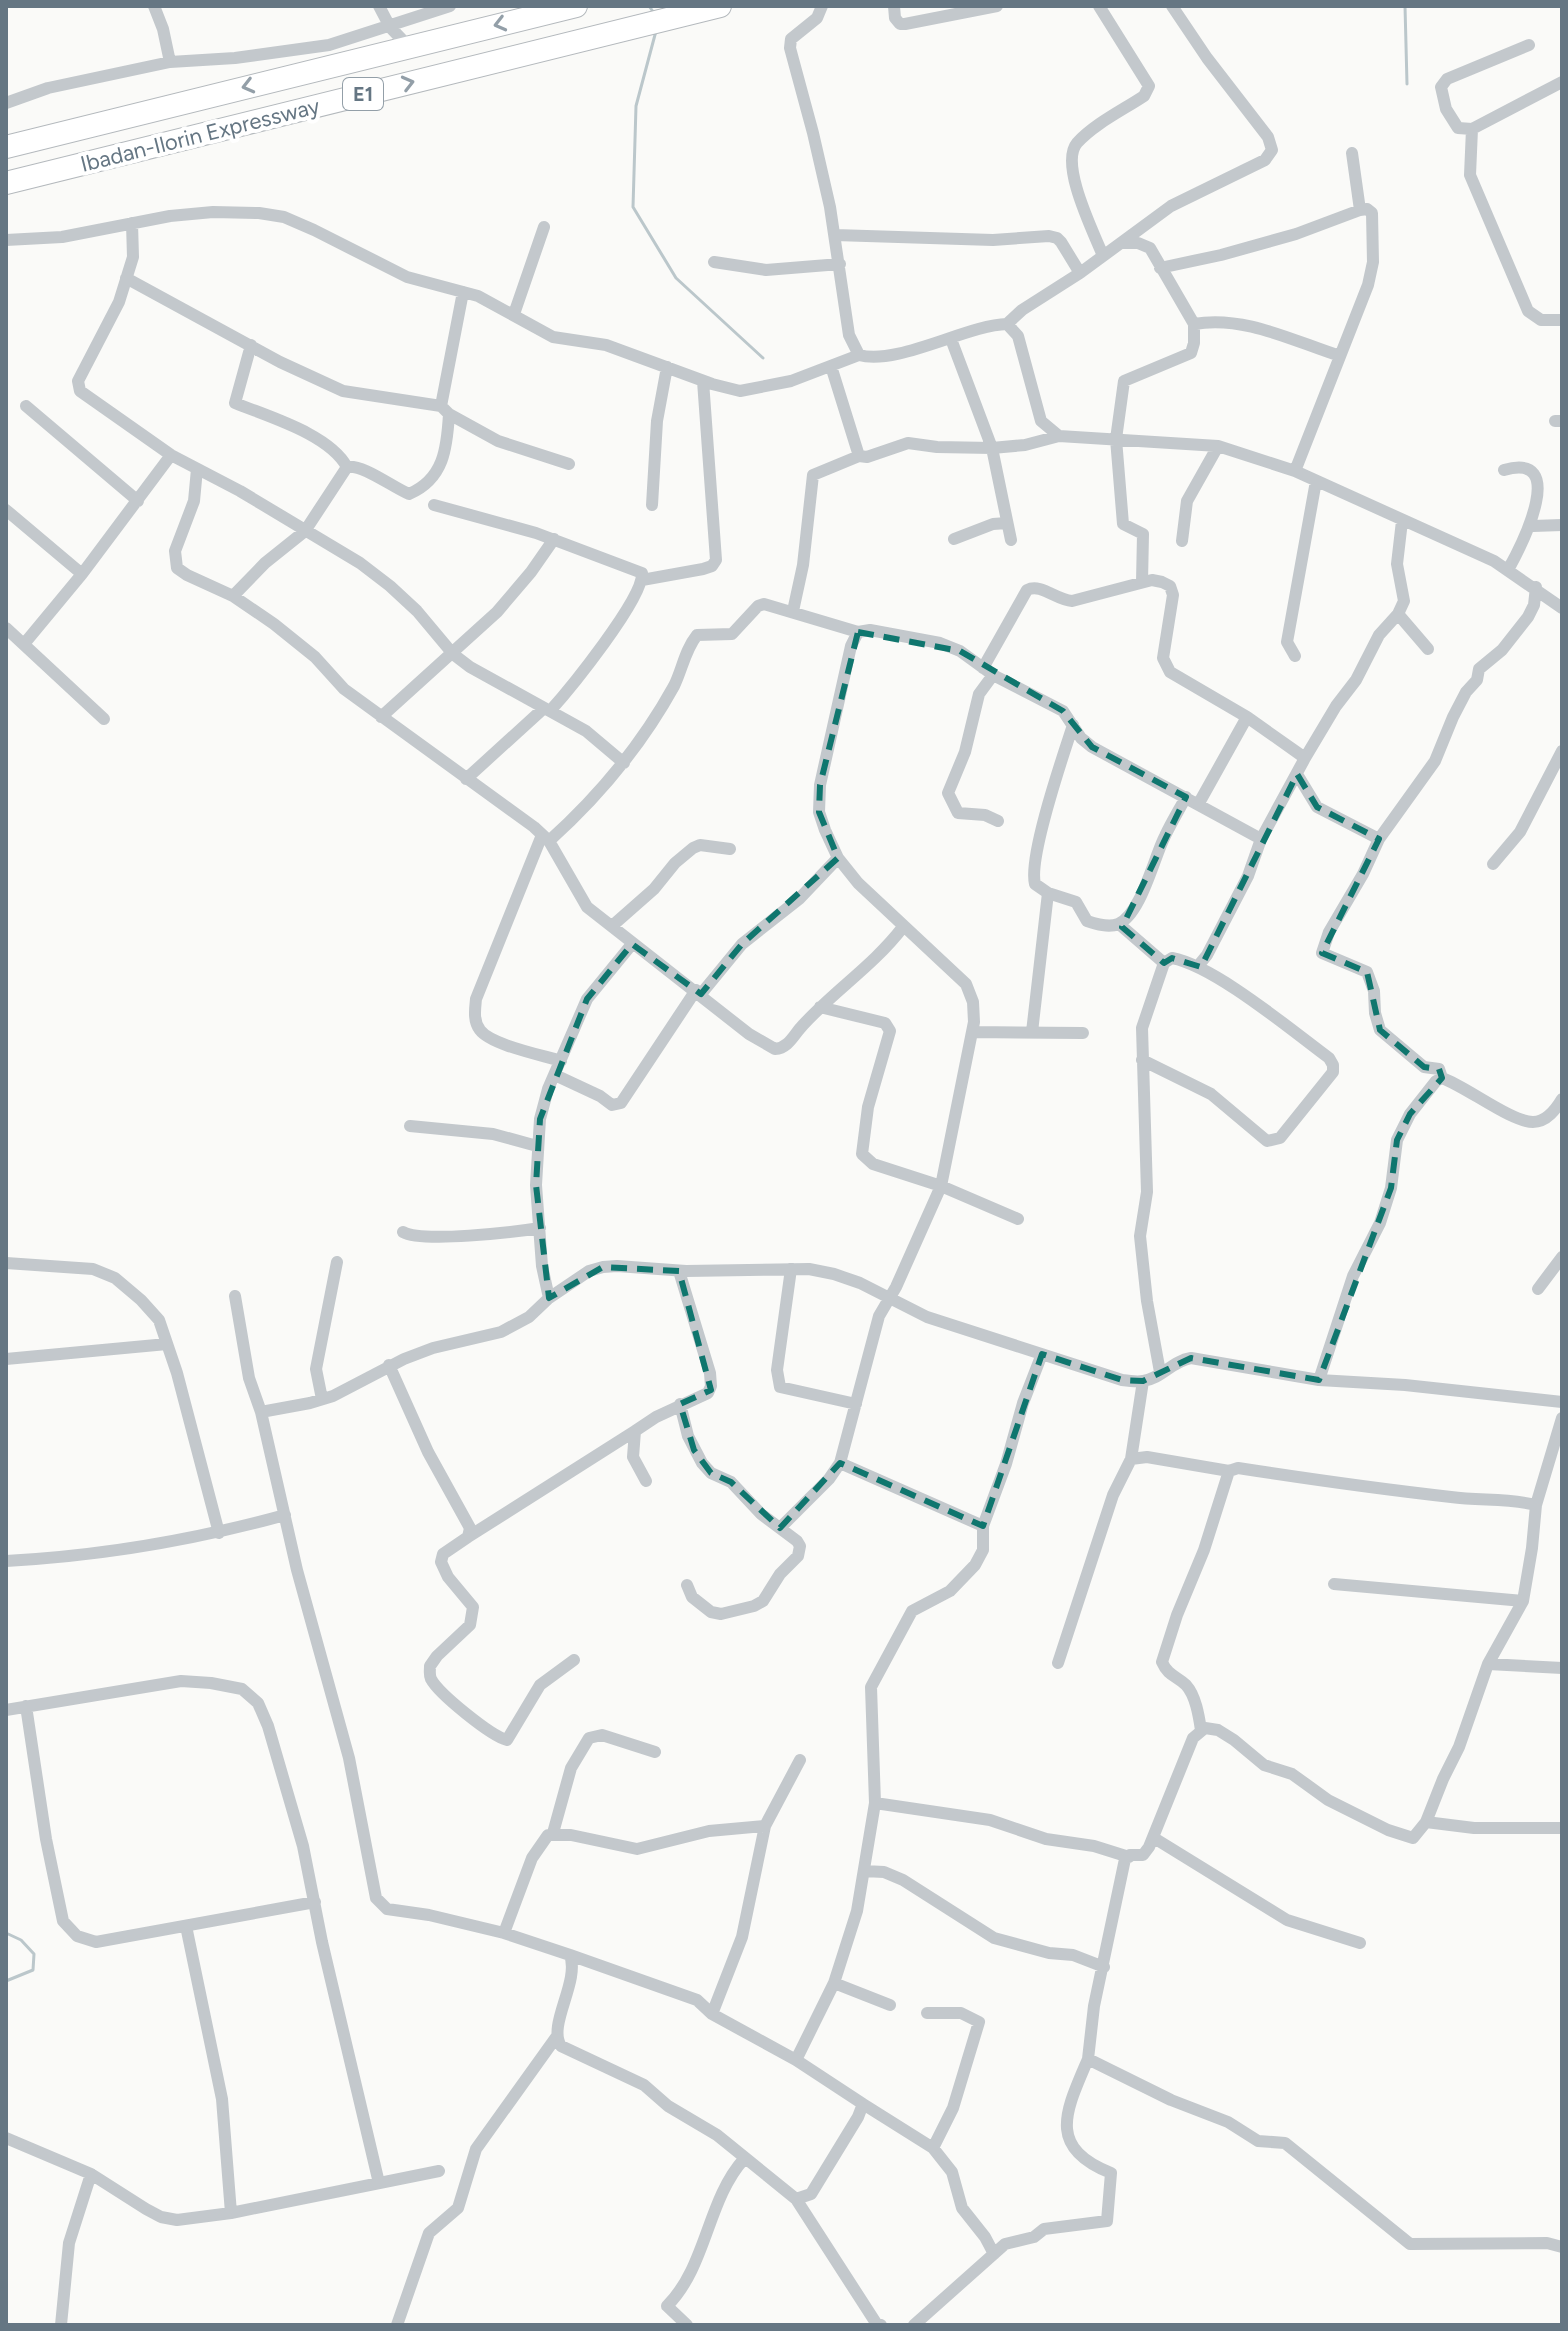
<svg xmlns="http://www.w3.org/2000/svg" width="1568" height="2331" viewBox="0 0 1568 2331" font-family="Figtree,sans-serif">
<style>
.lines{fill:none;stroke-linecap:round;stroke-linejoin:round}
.stream{stroke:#bbc7cb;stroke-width:3}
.motorway-casing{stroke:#b4b9bd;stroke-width:24}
.minor{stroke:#c3c8cc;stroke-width:12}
.motorway{stroke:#fff;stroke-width:22}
.oneway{stroke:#939fa8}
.marked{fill:none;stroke:#0f766e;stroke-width:6;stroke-dasharray:16 10;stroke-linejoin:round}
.labels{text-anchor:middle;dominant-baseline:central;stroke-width:8;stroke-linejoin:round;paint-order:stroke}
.shield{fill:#fff;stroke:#939fa8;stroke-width:2}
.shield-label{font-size:20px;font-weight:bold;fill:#657683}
.street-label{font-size:22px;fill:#657683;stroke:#fff}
</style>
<rect width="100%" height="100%" fill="#fafaf8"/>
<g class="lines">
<path class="stream" d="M649 6 654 13
M1405 6 1407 84
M656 31 636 106 633 207 676 278 763 358
M6 1933 21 1940 34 1954 33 1970 6 1981"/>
<defs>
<path id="motorway" d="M6 147 576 6
M6 183 720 6"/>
</defs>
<use href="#motorway" class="motorway-casing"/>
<path class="minor" d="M154 6 163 29 170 62 235 58 329 45 450 6
M379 6 390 27 408 46
M822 6 817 18 791 39 790 48 813 133 830 207 849 335 859 355C897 366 967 325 1007 324L1018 336 1041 421 1059 436 1218 446 1295 471 1494 561 1562 608
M894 6 895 18 900 24H905L997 6
M1099 6 1149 86 1144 96C1123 110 1094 124 1077 143 1059 164 1094 233 1103 256
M1529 45 1447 79 1441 87 1446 109 1458 128 1472 129 1562 82
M6 103 48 88 170 62
M1472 129 1470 175 1528 311 1541 320H1562
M1352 153 1360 210
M132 223 133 257 119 302 78 381 80 391 171 455 240 491 360 563 390 586 417 611 453 654 470 667 586 731 624 763
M835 235 993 240 1049 236 1057 238 1061 242 1080 273
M6 240 62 237 170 216 213 212 259 213 284 217 314 230 407 277 478 296 553 337 606 345 712 384 740 391 791 381 859 355
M1121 243H1138L1150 248 1194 324V343L1191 353 1124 381 1116 439 1123 524 1143 534 1142 582
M714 262 766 270 840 264
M1160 268 1221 255 1296 234 1360 210 1367 209 1372 213 1373 262 1368 285 1295 471
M126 278 280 362 343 391 441 406 449 414C447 448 444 479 409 494 392 487 363 464 347 467L305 531 265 563 233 596
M514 314 544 227
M1007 324 1022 310 1080 273 1171 206 1265 160 1272 150 1268 137 1207 58 1172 6
M1194 324C1244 315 1293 341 1340 356
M951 339 992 448 1011 540
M251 345 235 403C269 417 329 434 347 467
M831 366 859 456
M26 406 138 501
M441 406 463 292
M449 414 498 441 569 464
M1555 421H1562
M197 469 194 501 175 551 177 568 187 575 233 596 274 624 315 657 344 689 534 827 549 841 587 907 749 1034 775 1049C789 1048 794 1034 803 1025 836 989 873 966 903 927
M1504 470C1568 452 1524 541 1508 570
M434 505 536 533 642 573C644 598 569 690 550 711
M652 505 657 421 667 367
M6 510 82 574
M1533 526 1562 525
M954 539 993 524 1007 523
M1182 541 1187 501 1218 446
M642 580 703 569 712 566 716 560 703 381
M1536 587 1534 605 1528 617 1502 650 1479 669 1477 680 1466 692 1453 717 1435 761 1379 839 1363 874 1329 932 1322 953 1367 972 1374 991 1375 1013 1380 1030 1424 1067 1439 1069 1442 1078C1467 1087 1511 1122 1533 1122 1547 1122 1556 1109 1562 1099
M793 611 803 565 813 475 859 456 867 457 908 443 937 447 992 448 1025 445 1059 436
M1398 614 1428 649
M6 628 104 719
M24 644 82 574 171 455
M1295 656 1287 642 1316 481
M983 668 1027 590C1041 583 1056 600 1072 601L1152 580 1162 582 1170 586 1173 595 1163 658 1170 672 1247 717 1305 758
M993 675 979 694 965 752 948 793 958 813 985 815 998 821
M381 717 497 612 531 572 554 539
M1297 774 1317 807 1379 839
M466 779 544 708
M1199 803 1247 717
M542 835 476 999C475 1009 473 1021 480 1030 491 1045 542 1055 561 1061
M549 841C598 797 642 744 674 686 682 670 685 650 697 635L732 634 758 606 764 604 858 632 870 630 940 643 960 651 993 675 1063 711 1081 738 1092 747 1261 839
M1493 864 1520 832 1562 751
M1048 893 1035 884C1028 857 1063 756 1073 725
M1119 924 1164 963
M612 926 654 889 675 863 693 848 700 845 730 849
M1198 966 1207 955 1248 876 1261 839 1305 758 1336 706 1356 680 1379 635 1398 614 1404 601 1397 564 1402 521
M701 994 742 944 799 899 838 858
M820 1007 885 1023 890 1031 868 1107 862 1154 873 1164 941 1186 1018 1219
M973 1032 1083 1033
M1032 1032 1048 893 1076 902 1087 921C1096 924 1109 928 1118 924 1141 915 1154 857 1165 836 1171 823 1179 810 1186 797
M1142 1060 1211 1094 1267 1141 1280 1138 1333 1072V1065L1329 1058C1291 1030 1215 966 1172 958L1164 963 1142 1028 1147 1192 1140 1236 1147 1301 1160 1372
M555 1075 600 1096 612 1105 621 1103 696 990
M410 1126 493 1134 537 1146
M403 1232C422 1243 515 1232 540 1228
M6 1263 93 1269 115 1278 141 1300 159 1320 177 1373 219 1533
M791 1269 777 1370 780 1387 856 1404
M1538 1289 1562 1257
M235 1296 249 1378 261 1412 297 1570 349 1758 376 1898 387 1909 429 1915 504 1933 570 1955C580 1982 547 2025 561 2046L644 2085 668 2106 717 2135 796 2199 811 2194 858 2117 863 2104 796 2060 712 2014 697 2000 570 1955
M549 1298 542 1266 536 1185 540 1119 548 1089 587 999 632 944
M6 1359 167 1344
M389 1365 428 1452 470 1528 468 1537 443 1554 441 1562 448 1577 473 1607 470 1625 437 1656 430 1666C430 1672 429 1674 431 1679 439 1694 491 1736 507 1740L540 1685 574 1660
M1319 1380 1353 1276 1380 1223 1391 1188 1397 1140 1410 1114 1436 1081 1442 1078
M322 1399 316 1369 337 1262
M680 1404 688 1436 702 1463 711 1473 731 1482 761 1514 797 1541 800 1546 798 1556 780 1574 763 1601 754 1606 721 1614 711 1612 692 1597 687 1585
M261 1412 310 1403 333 1396 404 1359 433 1348 501 1332 529 1317 549 1298 589 1271 603 1267 617 1266 686 1271 809 1269 834 1274 860 1283 927 1317 1122 1380C1129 1381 1137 1382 1143 1381 1161 1379 1172 1361 1191 1358L1319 1380 1405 1385 1562 1402
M1562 1418 1536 1505 1532 1548 1523 1601 1488 1664 1459 1747 1443 1779 1426 1822 1413 1838 1388 1830 1328 1800 1292 1774 1264 1765 1234 1740 1218 1730 1205 1728 1193 1738 1149 1847 1143 1855H1130L1125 1859 1094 2006 1088 2059 1171 2100 1228 2122 1258 2141 1285 2143 1410 2244 1547 2243 1562 2247
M1131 1459 1143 1381
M840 1463 983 1526
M646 1481 633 1457 635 1431 656 1417 708 1393 711 1386 710 1373 679 1271
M780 1528 829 1479 840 1463 879 1316 896 1287 941 1186 974 1022 973 1002 966 984 858 883 838 858 825 830 819 812 820 785 851 646 858 632
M468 1537 635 1431
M6 1561C100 1556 194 1540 285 1515
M1334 1584 1523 1601
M1058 1663 1113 1495 1131 1459 1147 1457 1229 1471
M1488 1664 1562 1668
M26 1706 46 1839 63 1921 77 1936 96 1942 315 1902
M6 1710 181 1681 211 1683 242 1689 258 1703 268 1726 303 1846 322 1942 379 2183
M1201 1730C1199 1717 1196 1696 1186 1685 1177 1676 1168 1676 1162 1662L1177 1615 1204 1550 1229 1471 1238 1468C1309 1479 1380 1489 1451 1497 1480 1501 1508 1498 1536 1505
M875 1803 990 1820 1046 1839 1094 1846 1129 1857
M1426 1822 1474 1828H1562
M553 1833 571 1768 589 1738 602 1735 655 1752
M1154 1838 1287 1920 1360 1943
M864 1871 884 1872 903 1880 994 1938 1049 1953 1073 1955 1104 1967
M186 1926 222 2099 231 2213
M504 1933 532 1858 548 1835H571L637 1849 709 1831 765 1826
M834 1983 890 2005
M927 2013H961L979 2022 953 2108 933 2148
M712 2014 742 1937 765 1826 800 1760
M796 2060 834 1983 857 1911 875 1803 871 1687 912 1611 950 1591 975 1565 983 1550V1526L1006 1464 1023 1403 1042 1354
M863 2104 933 2148 952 2172 962 2208 985 2237 994 2254
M6 2138 91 2174 146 2209 161 2217 177 2220 231 2213 439 2171
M796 2199 876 2323 881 2325
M61 2325 69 2243 91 2174
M397 2325 429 2233 458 2208 476 2149 557 2036
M687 2325 667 2306C707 2266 707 2200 744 2159
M914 2325 1005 2244 1034 2237 1044 2229 1107 2221 1111 2173C1046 2147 1066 2111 1088 2059"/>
<use href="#motorway" class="motorway"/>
</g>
<defs><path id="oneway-chevron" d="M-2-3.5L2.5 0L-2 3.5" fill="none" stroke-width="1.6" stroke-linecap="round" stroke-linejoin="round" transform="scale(2)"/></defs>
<g class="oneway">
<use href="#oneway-chevron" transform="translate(500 24) rotate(166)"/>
<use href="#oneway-chevron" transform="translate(408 83) rotate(-14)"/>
<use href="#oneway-chevron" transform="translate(248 86) rotate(166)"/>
</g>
<path class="marked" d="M858 632 960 651 1063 711 1092 747 1186 797 1122 927 1164 963 1172 958 1201 967 1297 774 1317 807 1379 839 1322 953 1367 972 1380 1030 1424 1067 1439 1069 1442 1078 1410 1114 1397 1140 1391 1188 1319 1380 1191 1358 1143 1381 1122 1380 1042 1354 983 1526 840 1463 780 1528 731 1482 711 1473 694 1450 680 1404 711 1390 679 1271 603 1267 549 1298 536 1185 540 1119 587 999 632 944 701 994 742 944 838 858 819 812 820 785Z"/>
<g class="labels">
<rect class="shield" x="343" y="78" width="40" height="32" rx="6"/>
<g class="shield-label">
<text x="363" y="94">E1</text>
</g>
<g class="street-label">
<text transform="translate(200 135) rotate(-14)">Ibadan-Ilorin Expressway</text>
</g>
</g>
<rect width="1568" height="2331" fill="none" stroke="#657683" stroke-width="16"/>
</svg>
